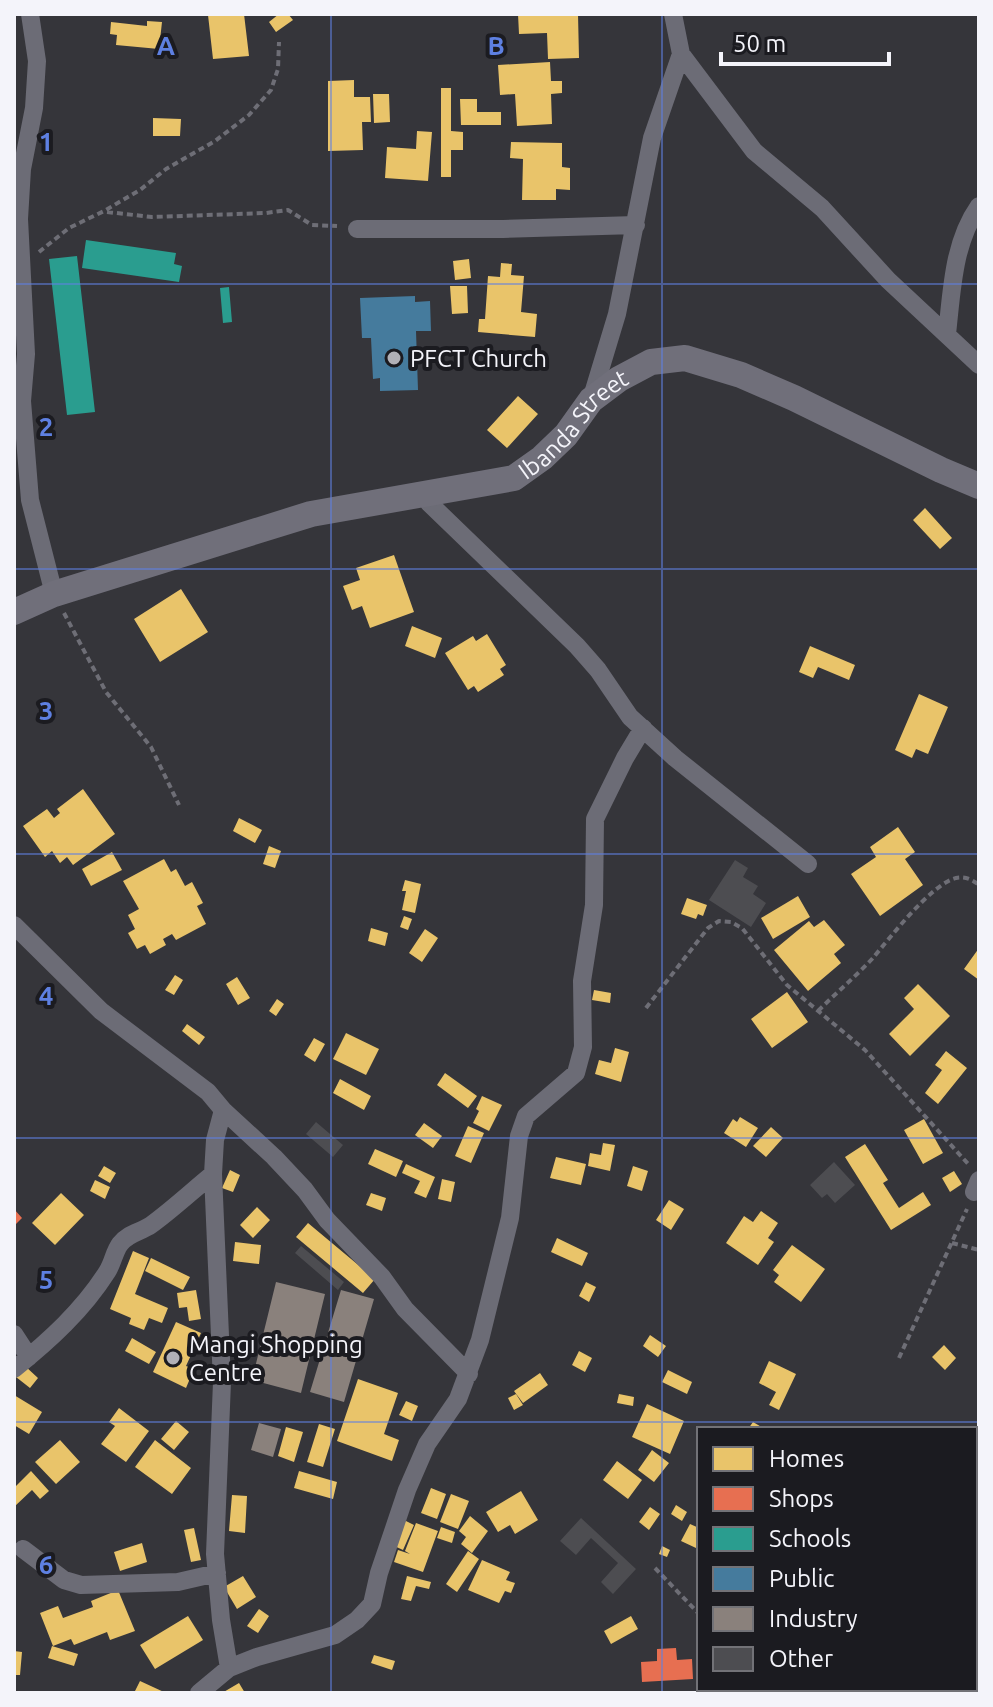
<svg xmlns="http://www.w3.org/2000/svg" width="993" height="1707" viewBox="0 0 993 1707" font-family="Ubuntu,sans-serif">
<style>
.homes{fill:#e9c46a}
.shops{fill:#e76f51}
.schools{fill:#2a9d8f}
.public{fill:#457b9d}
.industry{fill:#8a817c}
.building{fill:#4d4d51}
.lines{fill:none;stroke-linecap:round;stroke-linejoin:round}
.path{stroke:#6e6e76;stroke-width:4;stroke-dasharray:6 4;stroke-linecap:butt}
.street{stroke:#6c6c76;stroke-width:18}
.secondary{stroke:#706f7a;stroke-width:26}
.grid{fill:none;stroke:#5e80e2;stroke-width:2;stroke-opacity:0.55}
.poi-dot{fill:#b1b1b7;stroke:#1b1b20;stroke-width:3}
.labels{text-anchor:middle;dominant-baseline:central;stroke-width:8;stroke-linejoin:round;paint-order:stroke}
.poi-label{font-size:24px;fill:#f4f4fa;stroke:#1b1b20;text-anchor:start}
.street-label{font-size:24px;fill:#f4f4fa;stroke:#1b1b20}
.grid-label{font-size:26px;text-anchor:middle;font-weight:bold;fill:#5e80e2;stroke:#1b1b20;stroke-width:8;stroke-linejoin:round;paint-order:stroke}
</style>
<rect width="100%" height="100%" fill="#35353a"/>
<path class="homes" d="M244 14 249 56 213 59 208 15Z
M279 14H288L293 20 276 32 269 22Z
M518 14H578L579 58 548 59 547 33 519 34Z
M147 21 162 22 159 49 116 45 117 35 110 34 111 22 147 26Z
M550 62 551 81H562V93L551 94 552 124 517 126 515 94 500 95 498 65Z
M354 80V97H370L371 122H362L363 150 328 151V81Z
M441 88H451V131L463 132V150H451V177H441Z
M373 94H389L390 122 374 123Z
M460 99H477V112H501V125H461Z
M153 118 181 119 180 136H153Z
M417 131 432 132 428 181 385 178 387 147 416 149Z
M511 142 562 143V167L570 168V190L556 189V200H522L523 159 510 158Z
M469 259 471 278 455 280 453 261Z
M501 263 512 264 511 275 524 276 521 312 537 314 535 337 478 332 479 319H485L488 276 500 277Z
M450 286H467L468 313 452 314Z
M518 396 538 414 507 448 487 430Z
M925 508 952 538 940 549 913 520Z
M394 555 414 612 370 628 362 606 352 610 343 586 360 580 356 568Z
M181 589 208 632 160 662 134 619Z
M412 626 442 638 435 658 405 646Z
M487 634 506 665 500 669 504 675 478 692 474 686 468 690 445 653 473 636 476 641Z
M810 646 855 665 849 680 818 667 813 678 799 672Z
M919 694 948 707 928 754 916 749 912 758 895 750Z
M83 789 115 834 73 865 67 857 60 863 52 851 45 857 23 826 47 809 54 818 60 813 57 809Z
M239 818 262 830 255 843 233 831Z
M898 827 915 852 905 859 923 885 880 916 851 874 876 857 870 847Z
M269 846 281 851 275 868 263 864Z
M112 852 122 870 91 886 82 869Z
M164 859 171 872 176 869 185 886 192 882 203 903 197 906 206 924 176 940 172 934 163 939 166 945 150 954 145 945 137 949 128 933 135 929 128 915 139 909 123 881Z
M405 880 421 884 415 913 402 910 406 891H402Z
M798 896 810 917 773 939 761 918Z
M687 898 707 905 703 916 698 914 696 919 681 914Z
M404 916 412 919 408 930 400 927Z
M824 920 845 945 834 954 841 963 808 991 774 950 809 921 814 927Z
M371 928 388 933 385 946 368 941Z
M425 929 438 938 422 962 409 953Z
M979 948V980L964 969Z
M175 975 183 980 174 995 165 990Z
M237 977 250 998 238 1005 226 984Z
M918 984 950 1016 910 1056 889 1034 914 1009 904 998Z
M594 990 611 993 610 1003 592 1000Z
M787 992 808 1022 772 1048 751 1019Z
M277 999 284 1004 276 1016 269 1011Z
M187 1024 205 1037 199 1045 182 1031Z
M346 1033 379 1049 366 1075 333 1059Z
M314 1038 325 1044 315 1062 304 1055Z
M615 1048 629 1052 621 1082 595 1074 599 1060 611 1063Z
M946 1051 967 1068 938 1104 925 1093 942 1070 935 1065Z
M445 1073 477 1096 468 1108 437 1085Z
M340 1079 371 1096 364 1110 333 1093Z
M482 1096 502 1105 489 1131 473 1123 479 1111 476 1109Z
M740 1117 758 1128 746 1147 724 1133 733 1119 737 1122Z
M924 1119 943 1153 923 1164 904 1130Z
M424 1123 442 1136 433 1148 415 1135Z
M468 1126 484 1133 471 1163 455 1156Z
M771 1127 783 1138 766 1157 753 1146Z
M603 1143 615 1145 610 1171 588 1166 590 1153 601 1155Z
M865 1144 888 1180 883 1183 899 1208 923 1192 931 1205 891 1230 845 1157Z
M375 1149 403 1161 396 1177 368 1164Z
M556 1157 586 1164 581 1185 550 1178Z
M406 1164 435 1177 426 1198 414 1193 420 1181 402 1173Z
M104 1166 116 1173 110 1183 98 1176Z
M633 1166 648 1171 642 1191 627 1186Z
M230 1170 240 1175 233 1192 222 1188Z
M954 1171 962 1184 950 1192 942 1178Z
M442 1179 455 1182 451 1202 438 1199Z
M95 1180 110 1187 105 1199 90 1191Z
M61 1193 84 1215 55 1245 32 1223Z
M371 1193 386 1198 382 1211 366 1205Z
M669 1200 684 1209 671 1230 656 1220Z
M257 1207 270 1220 253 1238 240 1225Z
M761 1211 778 1223 768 1238 774 1242 758 1265 726 1243 744 1216 753 1222Z
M308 1223 375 1279 363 1293 296 1237Z
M557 1238 588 1253 582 1266 551 1252Z
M235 1242 261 1245 259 1264 233 1261Z
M792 1245 825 1269 801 1302 774 1282 779 1275 773 1270Z
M133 1251 149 1258 135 1294 168 1308 162 1323 149 1318 144 1330 129 1324 131 1318 110 1309Z
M151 1258 190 1277 183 1290 145 1271Z
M586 1282 596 1287 589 1302 579 1296Z
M196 1290 201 1319 189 1321 187 1307 179 1308 177 1293Z
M176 1322 201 1333 186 1366 194 1369 186 1388 153 1372Z
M650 1335 666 1346 658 1357 643 1346Z
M132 1338 156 1352 149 1364 125 1351Z
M944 1345 956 1358 945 1370 932 1357Z
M579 1351 592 1358 585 1372 572 1365Z
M769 1361 796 1374 779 1410 769 1405 776 1392 759 1383Z
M25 1366 38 1378 30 1388 16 1377Z
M668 1370 692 1382 687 1394 662 1382Z
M540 1373 548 1385 523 1403 514 1391Z
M358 1379 398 1393 384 1434 399 1440 392 1461 337 1441Z
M516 1394 523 1405 514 1410 508 1398Z
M619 1394 634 1397 633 1406 617 1403Z
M14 1395 42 1412 29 1434 14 1425Z
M406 1401 418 1406 412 1421 399 1415Z
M647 1404 684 1421 670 1454 632 1437Z
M119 1408 149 1431 126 1462 101 1444 115 1426 109 1422Z
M176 1421 189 1432 174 1450 161 1439Z
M753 1422 765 1429H748Z
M319 1424 335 1429 323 1467 307 1462Z
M286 1427 303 1432 294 1462 278 1456Z
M60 1440 80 1462 56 1484 35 1462Z
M155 1440 191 1468 172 1494 135 1467Z
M652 1450 669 1463 654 1482 638 1470Z
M617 1461 642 1480 628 1499 603 1480Z
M31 1471 49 1491 40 1499 32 1490 14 1507V1488Z
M299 1471 337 1482 333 1499 294 1488Z
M431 1488 446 1494 437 1519 421 1513Z
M521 1491 538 1520 515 1534 510 1525 498 1532 486 1512Z
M451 1494 469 1501 458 1529 440 1522Z
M232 1495 247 1496 245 1533 229 1531Z
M676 1505 687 1512 682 1521 671 1514Z
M650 1507 660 1514 649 1530 639 1522Z
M979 1511V1536L975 1535V1522Z
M470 1516 488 1531 472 1553 461 1544 466 1537 459 1531Z
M402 1519 414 1525 403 1550 390 1544Z
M416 1523 438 1531 423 1572 394 1562 398 1550 410 1554 405 1551Z
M690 1524 699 1528V1541L696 1548 681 1541Z
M441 1527 455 1532 452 1543 437 1538Z
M194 1528 201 1560 191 1562 184 1530Z
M142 1543 147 1562 120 1571 114 1552Z
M662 1546 670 1550 667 1557 659 1554Z
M468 1551 479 1559 457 1592 446 1584Z
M482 1560 510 1572 506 1580 515 1583 511 1593 505 1591 499 1603 468 1590Z
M243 1576 256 1597 237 1609 224 1587Z
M407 1576 431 1582 429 1589 416 1586 411 1601 401 1599Z
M118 1590 135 1631 110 1640 107 1632 74 1645 71 1639 53 1646 40 1613 58 1606 63 1618 93 1607 91 1601Z
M259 1609 269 1616 258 1633 247 1626Z
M188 1616 203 1640 155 1669 140 1645Z
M631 1616 638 1629 611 1644 604 1631Z
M52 1646 78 1654 74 1666 48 1658Z
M14 1651 22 1652 20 1675H14Z
M374 1655 395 1661 392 1670 371 1663Z
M140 1681 166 1693H134Z
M239 1683 245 1693H222Z"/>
<path class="shops" d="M14 1209 22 1218 14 1226Z
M676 1648 677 1660 692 1659 693 1679 642 1682 641 1662 657 1661V1649Z"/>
<path class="schools" d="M86 240 176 253 174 264 182 266 179 282 82 268Z
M77 256 95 412 67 415 49 259Z
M229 287 232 322 223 323 220 288Z"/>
<path class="public" d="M415 296V302L430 301 431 331H416L418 390 380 391V378L373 379 371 338H362L360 298Z"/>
<path class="industry" d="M276 1282 325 1294 301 1393 252 1380Z
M341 1290 374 1299 344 1402 310 1392Z
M259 1423 281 1429 273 1457 251 1450Z"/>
<path class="building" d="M735 860 748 868 743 877 758 886 753 894 766 903 751 927 709 900Z
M316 1122 343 1145 333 1157 306 1134Z
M834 1162 855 1185 835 1203 827 1194 822 1198 810 1185Z
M301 1246 344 1282 338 1290 295 1253Z
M581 1518 636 1569 613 1594 601 1582 618 1563 591 1538 576 1555 560 1541Z"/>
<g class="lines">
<path class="path" d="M107 212 152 217 266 213 288 210 312 225 337 226
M39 252 69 228 104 211 140 190 166 169 215 141 249 115 271 90 278 69 279 42
M64 613 106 692 151 747 179 805
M646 1008 708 928 719 921 731 922 742 928 787 985 865 1050 970 1166
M818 1011C836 993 855 977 872 959 890 938 931 884 956 878 965 876 973 880 979 885
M952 1243 979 1250
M899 1358 967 1209
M655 1568 699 1614"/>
<path class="street" d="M30 14 37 61 34 108 22 169 19 219 26 354 22 401 30 500 54 594
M673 14 681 54 754 151 822 208 888 280 979 365
M357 229H503L636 225
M947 334C952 290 953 243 979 206
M591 400 617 314 652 138 681 54
M426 493 429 503 577 646 598 670 630 717 675 758 808 864
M14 925 101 1011 208 1092 223 1110 274 1157 305 1190 327 1220 382 1277 405 1309 469 1374
M223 1110 215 1140 213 1174 222 1382 215 1554 221 1620 229 1668
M974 1192 979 1180
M14 1334 29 1357
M14 1369C49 1341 83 1310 107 1272 113 1263 114 1252 120 1244 128 1233 141 1232 151 1225 173 1209 192 1191 213 1174
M23 1549 64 1580 81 1585 178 1582 217 1573
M975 1677H979
M199 1693 229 1668 257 1657 335 1635 357 1620 372 1604 379 1573 407 1490 427 1444 458 1399 480 1340 510 1218 519 1136 526 1116 576 1073 583 1047 582 981 594 905 595 819 625 758 643 728
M865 1693 872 1689"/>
<path class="secondary" id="s1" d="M14 612 54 594 311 514 514 478 542 458 566 435 591 400 619 379 651 362 685 358 741 375 794 398 941 470 979 486"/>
</g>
<path class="grid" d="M331 14V1693M662 14V1693M14 284H979M14 569H979M14 854H979M14 1138H979M14 1422H979"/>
<g class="poi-dot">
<circle cx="394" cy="358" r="8"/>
<circle cx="173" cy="1358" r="8"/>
</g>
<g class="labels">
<g class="poi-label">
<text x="410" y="358">PFCT Church</text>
<text x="189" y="1344">Mangi Shopping<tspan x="189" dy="28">Centre</tspan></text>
</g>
<g class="street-label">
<text stroke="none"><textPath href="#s1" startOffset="600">Ibanda Street</textPath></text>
</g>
</g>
<g class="grid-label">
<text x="166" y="55">A</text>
<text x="496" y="55">B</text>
<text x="46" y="151">1</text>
<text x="46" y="436">2</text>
<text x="46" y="720">3</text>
<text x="46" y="1005">4</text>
<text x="46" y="1289">5</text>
<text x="46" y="1574">6</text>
</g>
<rect width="993" height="1707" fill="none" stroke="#f4f4fa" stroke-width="32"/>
<rect x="697" y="1427" width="280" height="264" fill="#1b1b20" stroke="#727277" stroke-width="2"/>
<rect x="713" y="1447" width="40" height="24" fill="#e9c46a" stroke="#727277" stroke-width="2"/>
<text x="769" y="1467" font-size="24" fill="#f4f4fa">Homes</text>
<rect x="713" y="1487" width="40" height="24" fill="#e76f51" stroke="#727277" stroke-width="2"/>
<text x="769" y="1507" font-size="24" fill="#f4f4fa">Shops</text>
<rect x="713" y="1527" width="40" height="24" fill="#2a9d8f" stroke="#727277" stroke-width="2"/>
<text x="769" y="1547" font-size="24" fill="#f4f4fa">Schools</text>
<rect x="713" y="1567" width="40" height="24" fill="#457b9d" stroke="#727277" stroke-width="2"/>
<text x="769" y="1587" font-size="24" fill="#f4f4fa">Public</text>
<rect x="713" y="1607" width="40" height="24" fill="#8a817c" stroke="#727277" stroke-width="2"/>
<text x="769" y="1627" font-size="24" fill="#f4f4fa">Industry</text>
<rect x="713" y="1647" width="40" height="24" fill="#4d4d51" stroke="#727277" stroke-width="2"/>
<text x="769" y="1667" font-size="24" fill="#f4f4fa">Other</text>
<path d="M721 52v12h168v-12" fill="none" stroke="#f4f4fa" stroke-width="4"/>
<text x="733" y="52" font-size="24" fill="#f4f4fa" stroke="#1b1b20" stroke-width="6" paint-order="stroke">50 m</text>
</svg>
